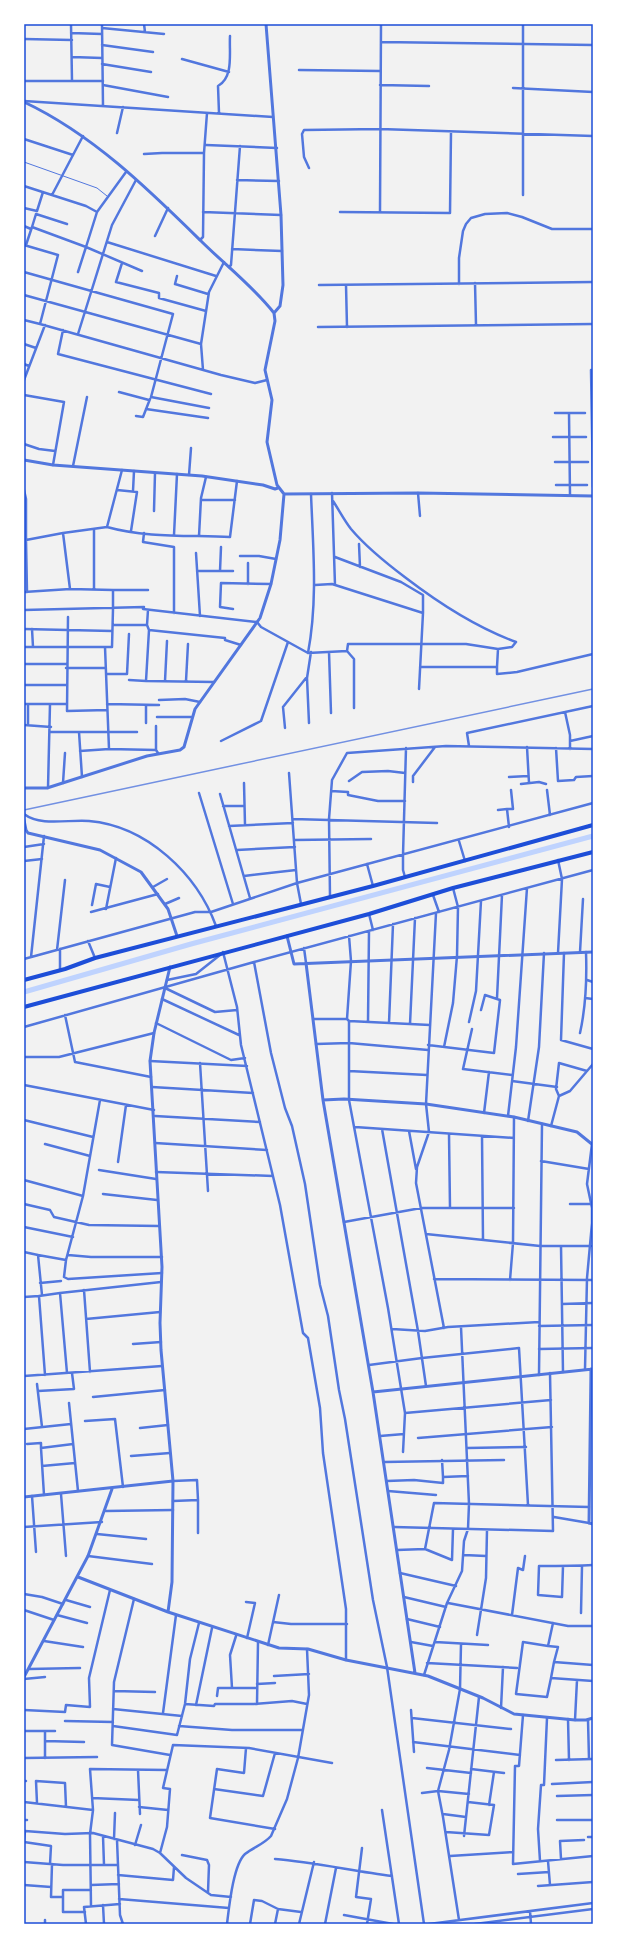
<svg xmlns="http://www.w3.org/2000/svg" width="617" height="1948" viewBox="0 0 617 1948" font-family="Arial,sans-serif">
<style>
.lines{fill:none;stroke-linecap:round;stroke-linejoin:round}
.canal{stroke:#bfd3fe;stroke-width:5}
.service{stroke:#5277de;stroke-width:1}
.minor{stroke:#5277de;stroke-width:2.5}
.tertiary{stroke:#5277de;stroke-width:3}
.trunk{stroke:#1d4ed8;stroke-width:4}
.rail{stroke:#7290e2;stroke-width:1.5}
.neatline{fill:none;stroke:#1d4ed8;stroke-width:1.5}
</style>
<rect width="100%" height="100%" fill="#f2f2f2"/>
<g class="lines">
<path class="canal" d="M24 992 191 944 593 836"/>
<path class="service" d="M24 162 97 188 107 196"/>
<path class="minor" d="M102 24 103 106
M144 24 145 32
M523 24V195
M102 28 164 34
M71 33 102 34
M24 39 72 40
M381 42 593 45
M102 45 153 52
M72 57 102 58
M182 59 229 72
M102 64 151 72
M299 70 380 71
M24 81H72L71 24
M72 81H103
M103 85 168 97
M380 85 429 86
M513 88 593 92
M24 101 273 117
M219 113 218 86C234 77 229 53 230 36
M117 133 123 107
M24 139 73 155
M206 145 277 148
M144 154 162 153H204
M309 168 304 157 302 134 304 130 380 129 593 136
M237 180 279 181
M24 186 86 206 97 212
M52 195 83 136
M24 208 37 211 43 192
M380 211 381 24
M203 212 281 215
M340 212 450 213 451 132
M36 214 67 224
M24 226 31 229
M32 227 36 214
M155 236 168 208
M200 240 203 237 204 153 207 113
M107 242 216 276
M24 245 58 255 40 324 221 375 255 383 267 380
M26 245 32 227 86 247 97 212 126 172
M232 249 282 251
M122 263 116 282 159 293V298L206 311
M229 267 231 265 240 146
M24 272 173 314 151 397 209 408
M78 272 86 247 142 271
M177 276 175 284 208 294
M475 283 476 325
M459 284V258L463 231 466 224 471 218 485 214 507 213 522 217 552 229H593
M319 285 593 282
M346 285 347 327
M24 295 201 344 203 370
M24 320 40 324
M318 327 593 324
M63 330 58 354 211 394
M78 334 112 225 136 180
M24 344 36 348
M201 344 209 292 224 262
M24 364 29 366
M24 380 45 325
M119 392 149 400
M24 395 64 402 53 465
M146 409 208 418
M555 413H585
M569 413 570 495
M136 416 143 417 150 399
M553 437H586
M24 444 39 449 55 451
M555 462H588
M73 466 87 397
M122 470 107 527C146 538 190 535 230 537L237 481
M189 475 191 448
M556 485H587
M593 487 591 370H593
M24 490 26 499V540L63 533
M117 490 137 492 131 531
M133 491 134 471
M332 493 335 585
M418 493 420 516
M201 500H235
M154 511 155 473
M144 533 143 542 174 547V613
M174 535 177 474
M199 536 201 498 206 477
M26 540 27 592
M359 544 360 567
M196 553 200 616
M240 556H259L276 559
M335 557 401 582 423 595V613
M197 571H233
M220 571 221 547
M248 584V563
M315 585 332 584 423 613 419 689
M70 589 63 533 107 527
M94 589V529
M24 592 70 589 113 590
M113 607V590H148
M233 609 220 607 221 583 271 584
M24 610 144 607 143 609 257 622 261 627 308 653 347 651 348 644H466L498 649 512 647 516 642C475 627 440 604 406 578 386 563 367 548 351 529 344 520 339 510 333 501
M148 610 147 625 149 630 225 638V640L241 645
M68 617 67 711 107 710
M114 625H147
M24 629 112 631
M32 629 33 647
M149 630 146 681 214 682
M24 647H112L113 609
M105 647 109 749 156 750 158 753
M347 651 354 659V708
M329 652 331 713
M308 653C318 600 313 547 311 494
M24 664H66
M420 667H497L498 649
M497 667V674L517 672 593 654
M66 668H106
M106 674H127L129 634
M129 680 146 681
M165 681 167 641
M186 681 188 644
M24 685H67
M159 700 185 699 200 702
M24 704H50
M28 704V725
M107 704 159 705
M146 705V723
M565 712 570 735V749
M157 717H191
M309 723 307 678 311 652
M24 725 51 727
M156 726V750
M285 728 283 707 306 678
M51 732H137
M79 732 82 777
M221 741 261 721 288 642
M570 741 593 736
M469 746 467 733 593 706
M527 747 529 783
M556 748 558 781 574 780 576 777 593 776
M80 751 109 749
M289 773 297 883 301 904
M509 777 528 776
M349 781 362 772 388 771 405 773
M413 782V776L435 747
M63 783 65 753
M244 783 245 825
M521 784 539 782 546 784
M48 788 50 704H67
M547 790 550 815
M331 791 348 792V795L378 801H405
M199 793 233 904
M220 794 250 898
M223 806H244
M507 809H513L511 790
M498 810 507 809 509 827
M24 814C41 827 70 819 89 821 147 826 197 874 216 926
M293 819 437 823
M229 826 293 823
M294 840 371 839
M459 841 465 861
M24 847 44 844
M237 850 295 847
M24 861 42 859
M367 864 373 886
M244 876 296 870
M405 877 403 870V855L406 748
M153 887 167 879
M433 895 439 912
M330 897 329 819 332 780 347 753 446 746 593 749
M165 904 179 898
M92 905 96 884 110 887
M106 909 116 858
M91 912 158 894
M436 913 426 1104 429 1132 417 1167 416 1183 444 1328
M369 914 373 930
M88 941 95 958
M304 948 306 963
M57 950 65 880
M223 952 237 1007 241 1045 280 1205 303 1333 308 1338 320 1408 323 1453 346 1609V1660
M580 952 583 899
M558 953 562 879 558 860
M564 953 561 1040 593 1049
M31 957 44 836
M24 959 195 912H211L297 883 593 803
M254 962 271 1053 285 1108 292 1126 305 1184 320 1285 328 1316 339 1390 345 1419 373 1600 387 1667 424 1924
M60 970V949
M167 980 196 974 220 955
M587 980 593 982
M165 988 215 1012 237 1010
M497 998 502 895
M585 998 593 999
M162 999 239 1035
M65 1015 75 1062 151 1077
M313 1019H347L349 1021 430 1025
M347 1019 351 961 349 936
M349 1021V1100L388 1308 405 1413 551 1400
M368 1022 369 931
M469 1022 476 991 481 901
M156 1023 231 1060 245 1058
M389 1023 393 924
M410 1024 415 918
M24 1027 254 962 593 870
M472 1029 463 1069 512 1075
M580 1033C586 1006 587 980 586 952
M316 1044 349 1043 428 1050
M428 1045 494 1053 500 1000 485 995 481 1010
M444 1047 453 1003 457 956 458 907 453 888
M24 1057H59L154 1033
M150 1061 247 1066
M200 1063 208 1191
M349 1071 427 1075
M512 1081 557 1087
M24 1085 154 1110
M152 1087 253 1093
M559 1096 556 1089 559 1063 587 1071
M100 1100 83 1196 66 1260 64 1277 68 1279 162 1273
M484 1113 489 1072
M155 1116 260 1122
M508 1116 516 1047 527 888
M24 1120 93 1137
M528 1121 539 1047 544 953
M551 1126 559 1096 570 1091 593 1064
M355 1127 514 1138
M382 1129 418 1331 426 1386
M409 1131 416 1169
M449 1134 450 1208
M482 1136 483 1240
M155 1143 267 1150
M45 1144 90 1156
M541 1161 589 1169
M118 1162 126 1105
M99 1170 156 1179
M156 1172 273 1176
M24 1180 83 1196
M103 1194 157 1200
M24 1204 50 1210 54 1217 89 1225 159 1226
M570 1204H591
M344 1222 421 1208H514
M24 1227 73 1237
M426 1234 540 1246H591
M561 1246 563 1372
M24 1252 38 1255 42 1295
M38 1255 66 1260
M68 1255 91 1257H162
M434 1279 593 1280
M510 1280 513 1243 514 1117
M40 1283 61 1281
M84 1290 90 1372
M24 1297 39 1296
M562 1304 593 1303
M86 1319 160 1312
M539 1326 593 1325
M392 1329 425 1331 448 1327 539 1322
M133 1344 161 1342
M539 1349 593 1348
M369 1365 422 1358 519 1348 528 1505
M585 1369 587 1278 592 1223V1208L587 1184 592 1144
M67 1373 60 1293 161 1282
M45 1375 39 1296 60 1293
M539 1375 542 1124
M24 1376 162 1366
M37 1384 42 1427
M38 1391 74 1389 72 1373
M93 1397 165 1390
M69 1403 78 1491
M85 1421 115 1419 123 1487
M140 1428 168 1425
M24 1429 71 1424
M380 1436 404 1434
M418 1438 552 1427
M27 1444 41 1443V1448L73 1444
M41 1448 44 1495
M467 1448 526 1447
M403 1452 405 1413
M131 1456 170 1453
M442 1460 443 1477 468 1476
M384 1462 504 1460
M42 1466 75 1463
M173 1481 197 1480 198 1500 173 1501
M387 1481 414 1480 443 1483V1477
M388 1491 436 1495
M61 1494 66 1556
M32 1496 36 1552
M198 1500V1533
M106 1511 173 1510
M554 1517 589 1523
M24 1527 102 1522
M394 1527 553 1531 550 1373
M97 1534 146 1539
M425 1549 452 1560 453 1529
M397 1550 425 1549 434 1503 589 1507
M464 1555 486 1556
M88 1556 152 1564
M563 1566 562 1597 538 1595 539 1566C557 1566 575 1566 593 1565
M400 1573 456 1586
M24 1594 42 1597 63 1604
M404 1597 446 1607
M134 1599 114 1682 112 1745 170 1755
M66 1600 90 1607
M246 1602 255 1603 247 1638
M448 1603 568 1626H593
M24 1610 54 1620
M581 1613 582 1566
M57 1615 87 1623
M512 1615 518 1568 523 1570 525 1556
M407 1619 440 1627
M273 1622 291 1624H347
M553 1623 548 1646 523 1642 516 1694 547 1697 551 1678 593 1681
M477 1635 486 1578 487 1530
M44 1641 83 1647
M411 1642 433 1646
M435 1642 488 1645
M268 1645 279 1595
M548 1646 558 1647 554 1662 593 1665
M427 1663 517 1668
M29 1669 80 1668
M424 1675 447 1603 462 1571 464 1541 468 1529 469 1504 461 1327
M274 1676 309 1674
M551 1678 554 1662
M24 1679 45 1677
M257 1684 275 1683
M232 1688 230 1655 236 1636
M114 1691 155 1692
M217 1696 218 1688H257
M185 1704 214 1706 215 1704H254L292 1701 307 1704
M257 1704 258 1642
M196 1705 212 1628
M501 1708 503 1667
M113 1709 182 1716
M24 1710 65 1712 66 1705 90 1707 89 1678 110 1590
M411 1710 414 1752
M163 1713 176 1615
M523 1715 519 1766H515L513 1864 593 1856
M412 1718 511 1729
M568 1719 569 1760
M575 1720 577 1680
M588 1720 589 1759
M65 1721 113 1722
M113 1726 177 1735 185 1704 190 1659 199 1623
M179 1726 232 1730H303
M24 1731H45
M45 1741V1731H55
M413 1742 520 1755
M246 1748 244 1773 217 1769 210 1818 275 1829
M24 1758 97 1757
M45 1758V1741L84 1742
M556 1760 593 1759
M427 1768 471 1773
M471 1769 504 1773
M138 1770 140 1814
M24 1781H26
M552 1784 593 1782
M214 1789 263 1796 275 1753
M422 1793 438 1791 469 1794
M557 1796 593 1795
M92 1798 139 1800
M24 1802 93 1810
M37 1803 36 1781 65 1783 66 1807
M489 1805 494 1772
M139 1807 168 1810
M382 1810 399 1924
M443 1814 466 1817
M24 1820H27
M557 1820H593
M446 1832 489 1835 494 1805 468 1802
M103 1836 104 1865
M464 1836 479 1697
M588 1837H593
M114 1839 115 1813
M117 1840 120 1915 123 1924
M24 1842 25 1831 65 1834 93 1833 153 1849 160 1853 186 1878 211 1895 231 1897
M24 1842 51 1846 50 1864
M135 1845 141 1825
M362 1848 356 1897 371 1899 367 1924
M160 1853 167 1827 170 1789 163 1788 173 1745 249 1748 332 1763
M182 1855 207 1860 209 1865 208 1892
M450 1856 513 1852
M275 1859C314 1862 352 1871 392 1876
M561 1859 560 1841 584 1840
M540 1861 538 1829 541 1785H544L547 1718
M548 1861 550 1885
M24 1862 63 1865H118
M52 1864 51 1897H63
M518 1874 549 1872
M118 1875 173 1880 174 1867
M24 1885 51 1887
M91 1885 119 1884
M538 1886 593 1882
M119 1899 229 1908
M103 1905 104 1924
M91 1906 90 1834 93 1810 90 1769 167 1770
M530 1911 531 1924
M85 1912H63V1890H91
M344 1915 393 1924
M459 1920 443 1817 438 1791 449 1750 460 1689 461 1644
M45 1924V1920
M86 1924 84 1907 120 1904
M227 1924C229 1908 233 1865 245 1854 254 1847 264 1844 271 1836L287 1799 298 1758 309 1695 307 1649
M250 1924 254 1900 262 1901 278 1909 301 1912
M275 1924 278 1909
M299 1924 314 1862
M325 1924 336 1868
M429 1924 593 1903
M475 1924 593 1909"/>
<path class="tertiary" d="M266 24 281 215 283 285 280 306 274 313
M24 102C92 134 147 188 200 240 224 264 253 286 274 313L275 321 265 370 272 400 267 442 277 485 284 494
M24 460 53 465 202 476 263 485 275 489 278 488
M284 494 418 493 593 496
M24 788H47L147 756 180 750 184 747 195 709 260 618 271 584 280 540 284 494
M24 820 26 830 28 833 100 850 141 872 168 909 177 936
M287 936 294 964 593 952
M306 963 323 1100 373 1392 415 1673
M323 1100 344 1099 426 1104 514 1117 577 1132 593 1145
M591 1369 589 1523 593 1524
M373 1392 593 1369
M24 1497 173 1481
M78 1577 168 1612 279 1648 308 1649 346 1660 428 1676 483 1698 514 1714 575 1720H586L593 1718
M168 1612 172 1582 173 1481 161 1350 160 1323 162 1267 150 1061 154 1033 170 967
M24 1677 88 1556 112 1489"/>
<path class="trunk" d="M24 980 65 969 95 958 373 886 593 825
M24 1007 369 914 453 888 593 852"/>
<path class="rail" d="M24 810 593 689"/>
</g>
<rect width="617" height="1948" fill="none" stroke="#ffffff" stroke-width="50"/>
<rect x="25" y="25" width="567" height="1898" class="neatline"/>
</svg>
